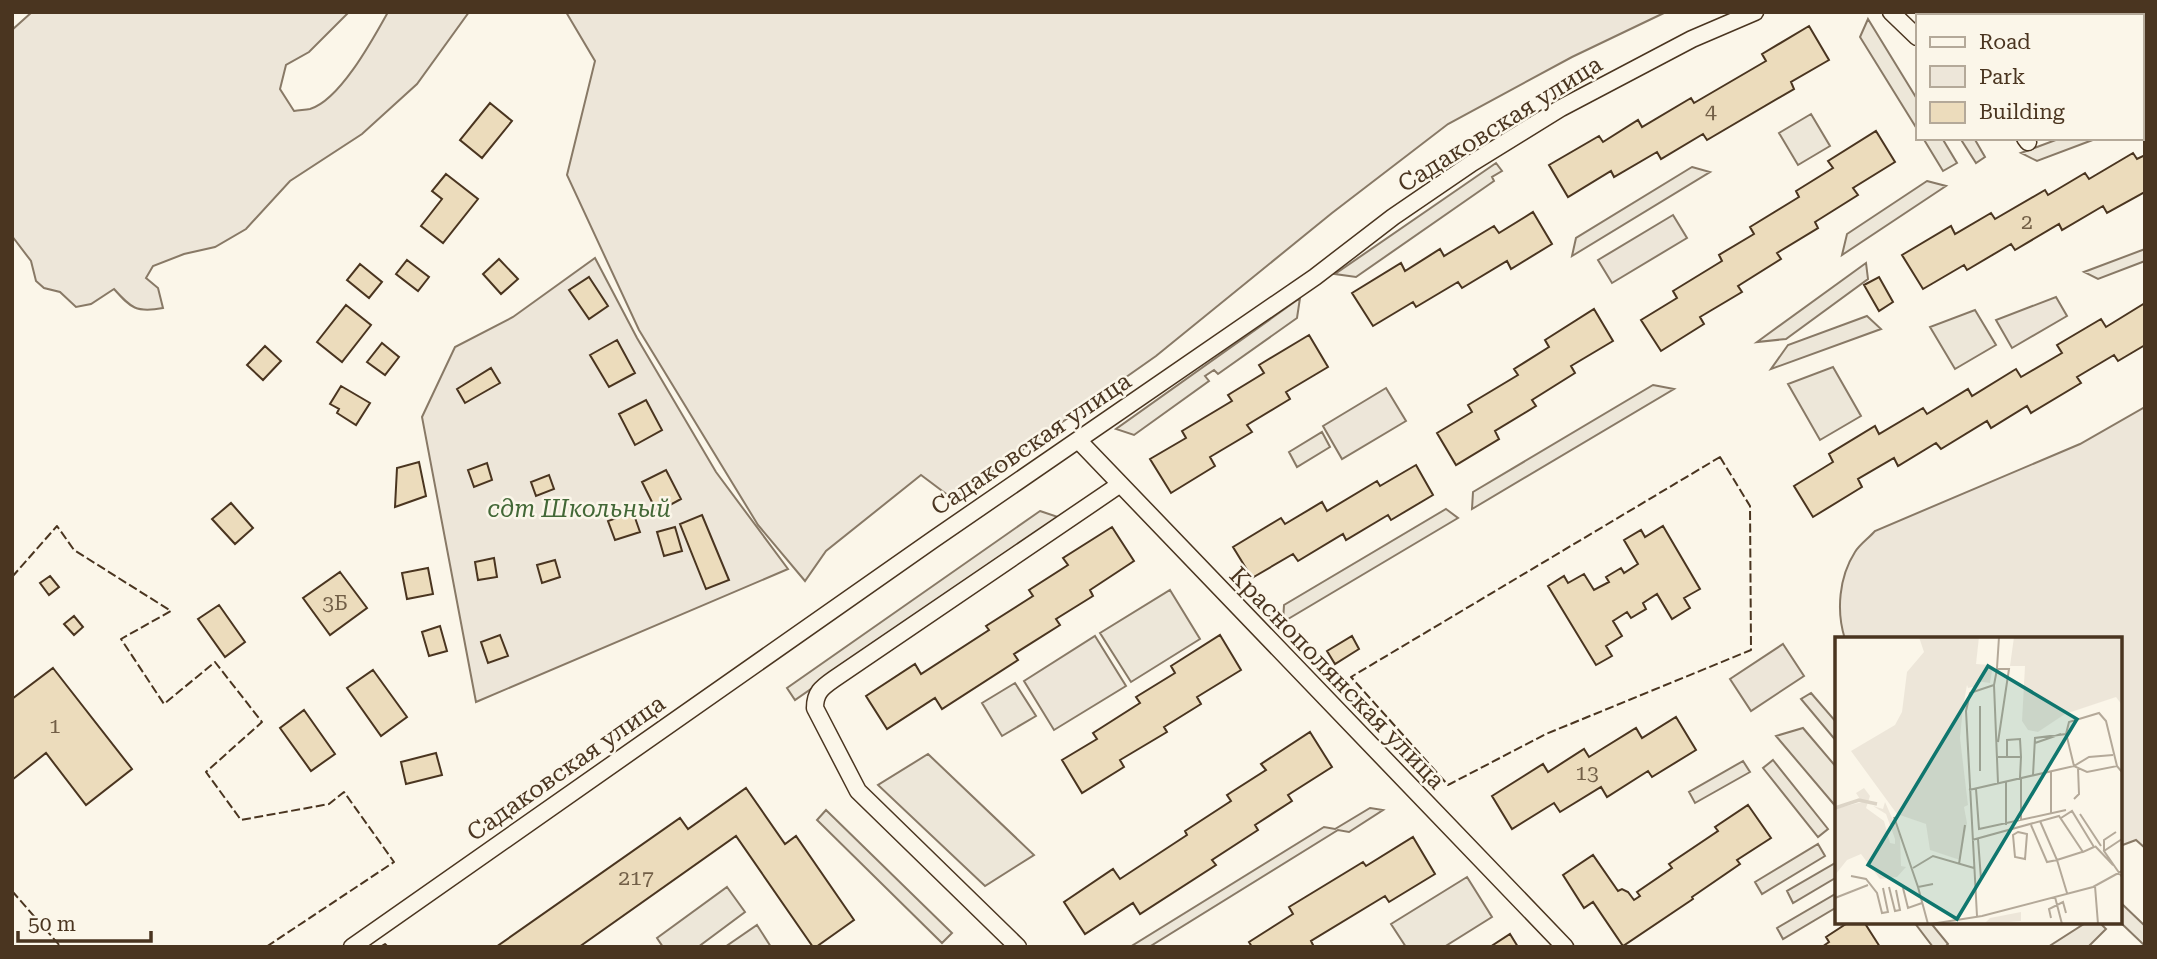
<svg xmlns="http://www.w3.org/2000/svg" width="2157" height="959" viewBox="0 0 2157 959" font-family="'Roboto Serif',serif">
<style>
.green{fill:#ede6d9;stroke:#887966;stroke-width:2}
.parking{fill:#ede7d9;stroke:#887966;stroke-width:2}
.building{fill:#ecdcbc;stroke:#4a3520;stroke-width:2}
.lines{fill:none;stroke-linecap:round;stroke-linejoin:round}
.minor-casing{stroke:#4a3520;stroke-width:19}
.minor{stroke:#fbf6e9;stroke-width:16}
.fence{stroke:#4a3520;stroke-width:2;stroke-dasharray:9 3.5;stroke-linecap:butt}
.labels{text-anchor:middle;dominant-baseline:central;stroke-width:5;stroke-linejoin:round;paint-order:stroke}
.number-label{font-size:21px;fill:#725f47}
.street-label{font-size:24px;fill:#4a3520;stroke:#fbf6e9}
.park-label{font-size:24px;font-style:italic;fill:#436837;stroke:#fbf6e9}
.inset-river{fill:none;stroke:#dcd4c6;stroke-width:3.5}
.inset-road{fill:none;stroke:#b4a999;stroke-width:2}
.view{fill:#0f766e;fill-opacity:0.15;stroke:#0f766e;stroke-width:3.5}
.inset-edge{fill:none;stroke:#4a3520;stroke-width:3.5}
</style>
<rect width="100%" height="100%" fill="#fbf6e9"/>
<path class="green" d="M32 12H349L309 52 286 65 280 89 294 111C299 110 305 110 310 109 340 100 373 39 388 12H469L417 84 362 134 290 181 246 229 215 247 184 254 153 266 146 278 158 288 163 308C136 313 131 308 114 289L91 304 76 307 60 292 44 288 36 281 31 261 12 236V30Z
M566 12H1666L1572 57 1448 124 1332 213 1156 356 953 499 921 475 826 551 805 581 758 525 639 330 567 175 595 61Z
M1992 12H2145V36L2141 41V16H1993Z
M1673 215 1687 238 1612 283 1598 260Z
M595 258 637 338 716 472 788 569 476 702 422 417 455 347 513 317Z
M2056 297 2067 316 2012 348 1996 320Z
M1386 388 1406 421 1342 459 1323 426Z
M2145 407V848L2136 840 2120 846V639H1845C1836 611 1839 577 1855 552 1860 544 1869 538 1875 531L2080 444Z
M1095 636 1126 686 1054 730 1024 681Z
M1783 644 1804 676 1751 711 1730 679Z"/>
<path class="parking" d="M1868 19 1917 99V129L1860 37Z
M1811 114 1830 146 1798 165 1779 133Z
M1923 138H1942L1957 163 1943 171Z
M1960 138H1974L1985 157 1976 163Z
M2061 138H2098L2037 161 2021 153Z
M1496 163 1502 171 1492 177 1494 181 1356 277 1335 274Z
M1692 167 1710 172 1572 256 1576 238Z
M1927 181 1946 186 1842 255 1847 234Z
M2145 249V261L2098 279 2084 272Z
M1866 263 1868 279 1786 339 1757 342Z
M1300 298 1297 318 1218 374 1214 370 1205 376 1209 381 1134 435 1116 429Z
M1975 310 1996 345 1955 369 1930 327Z
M1867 316 1881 329 1771 369 1788 345Z
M1833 367 1861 416 1820 440 1788 384Z
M1653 385 1674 389 1472 509 1473 492Z
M1322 432 1330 447 1297 467 1289 452Z
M1446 509 1458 518 1283 622 1284 605Z
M1040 511 1058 517 795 700 787 688Z
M1170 590 1200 639 1131 682 1100 633Z
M1015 683 1036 716 1002 736 982 703Z
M1811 693 1837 723V742L1801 699Z
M1803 728 1837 768V808L1776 736Z
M928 754 1034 855 985 886 878 785Z
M1773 760 1828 829 1818 837 1763 768Z
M1743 761 1750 772 1695 803 1689 792Z
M1370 808 1383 810 1349 832 1338 830 1149 947H1130L1324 827 1335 829Z
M826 810 952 933 942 943 817 820Z
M1818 844 1825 856 1762 894 1755 882Z
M1837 862V877L1793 903 1787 891Z
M1467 877 1492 917 1444 947H1406L1391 924Z
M727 887 745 912 698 947H663L657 938Z
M1837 893V907L1783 939 1777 928Z
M2120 902 2145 926V946L2120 922Z
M1914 922H1930L1948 944 1945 947H1933Z
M2087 922H2099L2106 929 2088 947H2048Z
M757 925 771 947H725Z"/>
<path class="building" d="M1809 26 1829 60 1791 82 1794 89 1707 140 1703 134 1661 159 1657 152 1614 177 1611 171 1568 197 1549 165 1599 136 1603 142 1638 120 1642 127 1691 98 1694 103 1766 61 1762 54Z
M490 103 512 121 482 158 460 140Z
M1876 131 1895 162 1853 188 1858 195 1815 222 1818 228 1777 253 1781 259 1738 286 1742 292 1700 317 1704 324 1661 351 1641 320 1677 298 1673 291 1722 261 1719 255 1754 234 1750 227 1799 197 1796 191 1833 168 1828 161Z
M2133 153 2137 159 2145 155V192L2107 213 2103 206 2062 230 2059 224 2015 250 2011 244 1967 270 1964 265 1923 289 1902 255 1951 226 1955 234 1991 213 1995 219 2045 190 2048 195 2085 173 2089 179Z
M446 174 478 199 443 243 421 226 442 199 432 191Z
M1533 212 1552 244 1511 269 1507 261 1462 288 1458 282 1416 307 1413 302 1373 326 1352 293 1401 263 1405 271 1440 249 1444 256 1494 226 1499 233Z
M499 259 518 279 501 294 483 274Z
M407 260 429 277 418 291 396 274Z
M360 264 382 282 369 298 347 280Z
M589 277 608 306 589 319 569 290Z
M1879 277 1893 302 1879 311 1864 285Z
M2145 303V345L2118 361 2114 355 2077 377 2081 383 2031 413 2027 406 1991 428 1987 421 1941 449 1936 443 1898 466 1894 458 1858 479 1862 487 1813 517 1794 486 1833 462 1829 454 1875 426 1879 434 1923 408 1927 414 1968 389 1972 396 2016 369 2021 377 2062 353 2057 345 2101 319 2106 327Z
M346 305 371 325 342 362 317 342Z
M1594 309 1613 341 1571 366 1575 373 1532 400 1536 406 1495 431 1499 439 1456 465 1437 433 1472 412 1468 405 1518 375 1514 369 1549 347 1545 340Z
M1309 335 1328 367 1286 392 1290 399 1247 425 1252 432 1210 457 1215 466 1171 493 1150 459 1186 438 1182 431 1232 401 1228 395 1264 373 1259 365Z
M617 340 635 373 609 387 590 355Z
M382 343 399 357 385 375 367 362Z
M265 346 281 361 263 380 247 365Z
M491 368 500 383 465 403 457 389Z
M341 386 370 403 356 425 337 413 339 409 330 404Z
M646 400 662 430 635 445 619 414Z
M419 462 426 496 395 507 397 468Z
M487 463 492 480 474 487 468 470Z
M1416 465 1433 495 1391 520 1388 515 1346 540 1343 534 1298 561 1293 554 1252 578 1233 547 1281 518 1285 524 1322 502 1327 511 1377 481 1380 486Z
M666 470 681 499 657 512 642 482Z
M549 475 554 489 536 496 531 482Z
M231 503 253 528 235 544 212 519Z
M633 512 640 532 615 540 608 521Z
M702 515 729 580 706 589 680 524Z
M1663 526 1700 589 1684 598 1690 608 1672 619 1657 594 1643 603 1646 609 1631 618 1627 612 1613 621 1622 636 1606 646 1612 656 1596 665 1548 586 1564 576 1568 583 1584 574 1594 590 1609 582 1606 577 1621 568 1624 573 1638 564 1624 540 1641 530 1645 537Z
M675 527 682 551 664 556 657 532Z
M1112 527 1134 561 1090 590 1093 596 1056 619 1060 625 1014 654 1018 660 942 709 935 698 887 729 866 696 915 664 921 674 989 630 986 626 1033 596 1029 590 1068 565 1063 558Z
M494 558 497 577 478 580 475 562Z
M555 560 560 577 542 583 537 565Z
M428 568 433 594 407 599 402 573Z
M340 572 367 608 330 635 303 598Z
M50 576 59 587 49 595 40 583Z
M219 605 245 642 225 657 198 619Z
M74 616 83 627 74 635 64 624Z
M440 626 447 651 429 656 422 632Z
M500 635 508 656 488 663 481 642Z
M1220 635 1241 670 1197 697 1201 704 1164 727 1167 732 1120 760 1124 767 1082 793 1062 760 1097 739 1093 733 1140 703 1136 697 1175 673 1171 666Z
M1352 636 1359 649 1335 664 1327 651Z
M53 668 132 769 86 805 46 753 12 780V699Z
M373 670 407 717 381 736 347 688Z
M304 710 335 754 311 771 280 728Z
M1676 717 1696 750 1652 777 1648 771 1607 797 1601 787 1560 812 1554 803 1512 829 1492 796 1543 764 1548 772 1584 749 1589 757 1636 728 1642 738Z
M1310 732 1332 767 1288 795 1292 801 1255 825 1258 830 1212 860 1216 865 1140 914 1133 903 1085 934 1064 902 1113 869 1120 879 1187 835 1185 831 1231 801 1227 795 1266 770 1261 764Z
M436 753 442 775 406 784 401 762Z
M746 788 785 844 796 836 854 920 816 947H813L736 836 579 947H496L680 818 688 829Z
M1748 805 1771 838 1737 860 1740 864 1692 897 1693 899 1623 946 1593 902 1584 908 1563 875 1593 855 1618 891 1622 889 1628 892 1634 900 1640 896 1637 892 1672 868 1669 864 1718 831 1715 827Z
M1413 837 1435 874 1389 902 1385 896 1311 941 1314 947H1252L1249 942 1293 914 1289 907 1363 862 1366 866Z
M1849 922H1864L1880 947H1822L1829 942 1826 937Z
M1510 934 1518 947H1490Z"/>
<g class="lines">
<defs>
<path id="minor" d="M1891 12 1917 37
M2025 138 2028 142
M1078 440 1565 947
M352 947 934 539 1315 277 1393 217 1472 163 1561 108 1692 39 1755 12
M1018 947 858 791 815 708C815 693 821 688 834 679L1119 485"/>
</defs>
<use href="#minor" class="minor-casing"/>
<use href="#minor" class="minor"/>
<path class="fence" d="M1720 457 1750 506 1751 650 1546 734 1448 785 1351 677Z
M12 577 57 526 74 550 171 611 121 639 164 704 215 662 262 722 206 772 241 820 329 804 344 792 394 862 266 947
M12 891 61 947
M380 947 385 944 388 947"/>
</g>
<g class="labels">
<g class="number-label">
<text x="1711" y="112">4</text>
<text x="2027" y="222">2</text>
<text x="335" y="603">3Б</text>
<text x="55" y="726">1</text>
<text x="1587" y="773">13</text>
<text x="636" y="878">217</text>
</g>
<g class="street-label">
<text transform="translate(1500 124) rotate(-32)">Садаковская улица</text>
<text transform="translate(1031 444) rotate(-34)">Садаковская улица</text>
<text transform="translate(1337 678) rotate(46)">Краснополянская улица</text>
<text transform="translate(566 768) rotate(-35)">Садаковская улица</text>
</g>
<g class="park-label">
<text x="579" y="509">сдт Школьный</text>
</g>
</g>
<g transform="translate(1835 637)">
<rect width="287" height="287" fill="#fbf6e9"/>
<path d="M84 0H144L141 27 155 28 157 34 155 46 141 44 142 49 133 51 132 48 128 70 125 101 133 168 129 170 132 186 125 223 95 213 91 187 62 177 16 114 60 88 67 75 72 35 89 15ZM179 0H287V68L281 60 230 77 203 95 193 93 187 84 190 29H175ZM29 151 35 159 31 171 49 184 55 206 60 207V202L51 177 38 169 48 172 50 165 65 199 66 229 71 230 62 240 45 242 26 217 12 223 0 238V172L27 165 21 156ZM186 275V284L149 287 155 281Z" fill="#ede6d9"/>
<path class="inset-river" d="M0 171 24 163 42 167"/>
<path class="inset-road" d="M162 31 164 0M145 69V134M231 96 239 129 254 120 278 118M163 105 174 32H162L159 48 163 146M200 106 226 97M163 120H186L185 102 172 103V120M216 134V177M198 138 200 101 231 97 234 85 264 76 271 84 282 129M185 141 186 120M186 141V184M171 145V188M141 152 144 192 231 173M134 153 239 129 252 135 282 129 287 135M239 162 244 157 243 131M245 177 266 209M59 180 83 250M196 188 212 225 222 223 205 184M183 195 192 197 190 222 180 220 178 198ZM143 202 146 242M287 202 269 214 287 240M137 203 224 179 248 215 259 210 237 174 226 181M260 209 278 228M269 214V203L281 195M124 227 130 188M78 231 98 219 139 231M16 239 31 242 42 256 47 276 53 275 48 251M260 249 263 287M54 250 60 274 65 273 61 253M68 251 73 271 87 266M232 256 222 223 247 215M220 260 227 287M0 261 33 248M142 279 131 74 135 56 159 48M216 281 214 272 228 265 231 276M93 287 83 250 98 247M96 287 147 279 258 250 287 234"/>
<path class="view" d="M153 29 242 82 122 282 33 228Z"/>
<rect width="287" height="287" class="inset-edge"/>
</g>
<rect width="2157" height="959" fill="none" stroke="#4a3520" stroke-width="28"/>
<rect x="1916" y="14" width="228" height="126" fill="#fbf6e9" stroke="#b4a999" stroke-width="2"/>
<rect x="1930" y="37" width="35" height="10" fill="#fbf6e9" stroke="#b4a999" stroke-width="2"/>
<text x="1979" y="49" font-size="21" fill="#4a3520">Road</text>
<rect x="1930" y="66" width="35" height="21" fill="#ede6d9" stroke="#b4a999" stroke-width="2"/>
<text x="1979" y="84" font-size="21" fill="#4a3520">Park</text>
<rect x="1930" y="102" width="35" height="21" fill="#ecdcbc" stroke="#b4a999" stroke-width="2"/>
<text x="1979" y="119" font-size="21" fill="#4a3520">Building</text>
<path d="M18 931v10h133v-10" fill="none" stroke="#4a3520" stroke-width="3.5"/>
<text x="28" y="931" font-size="21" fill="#4a3520" stroke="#fbf6e9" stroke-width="5" paint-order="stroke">50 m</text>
</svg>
